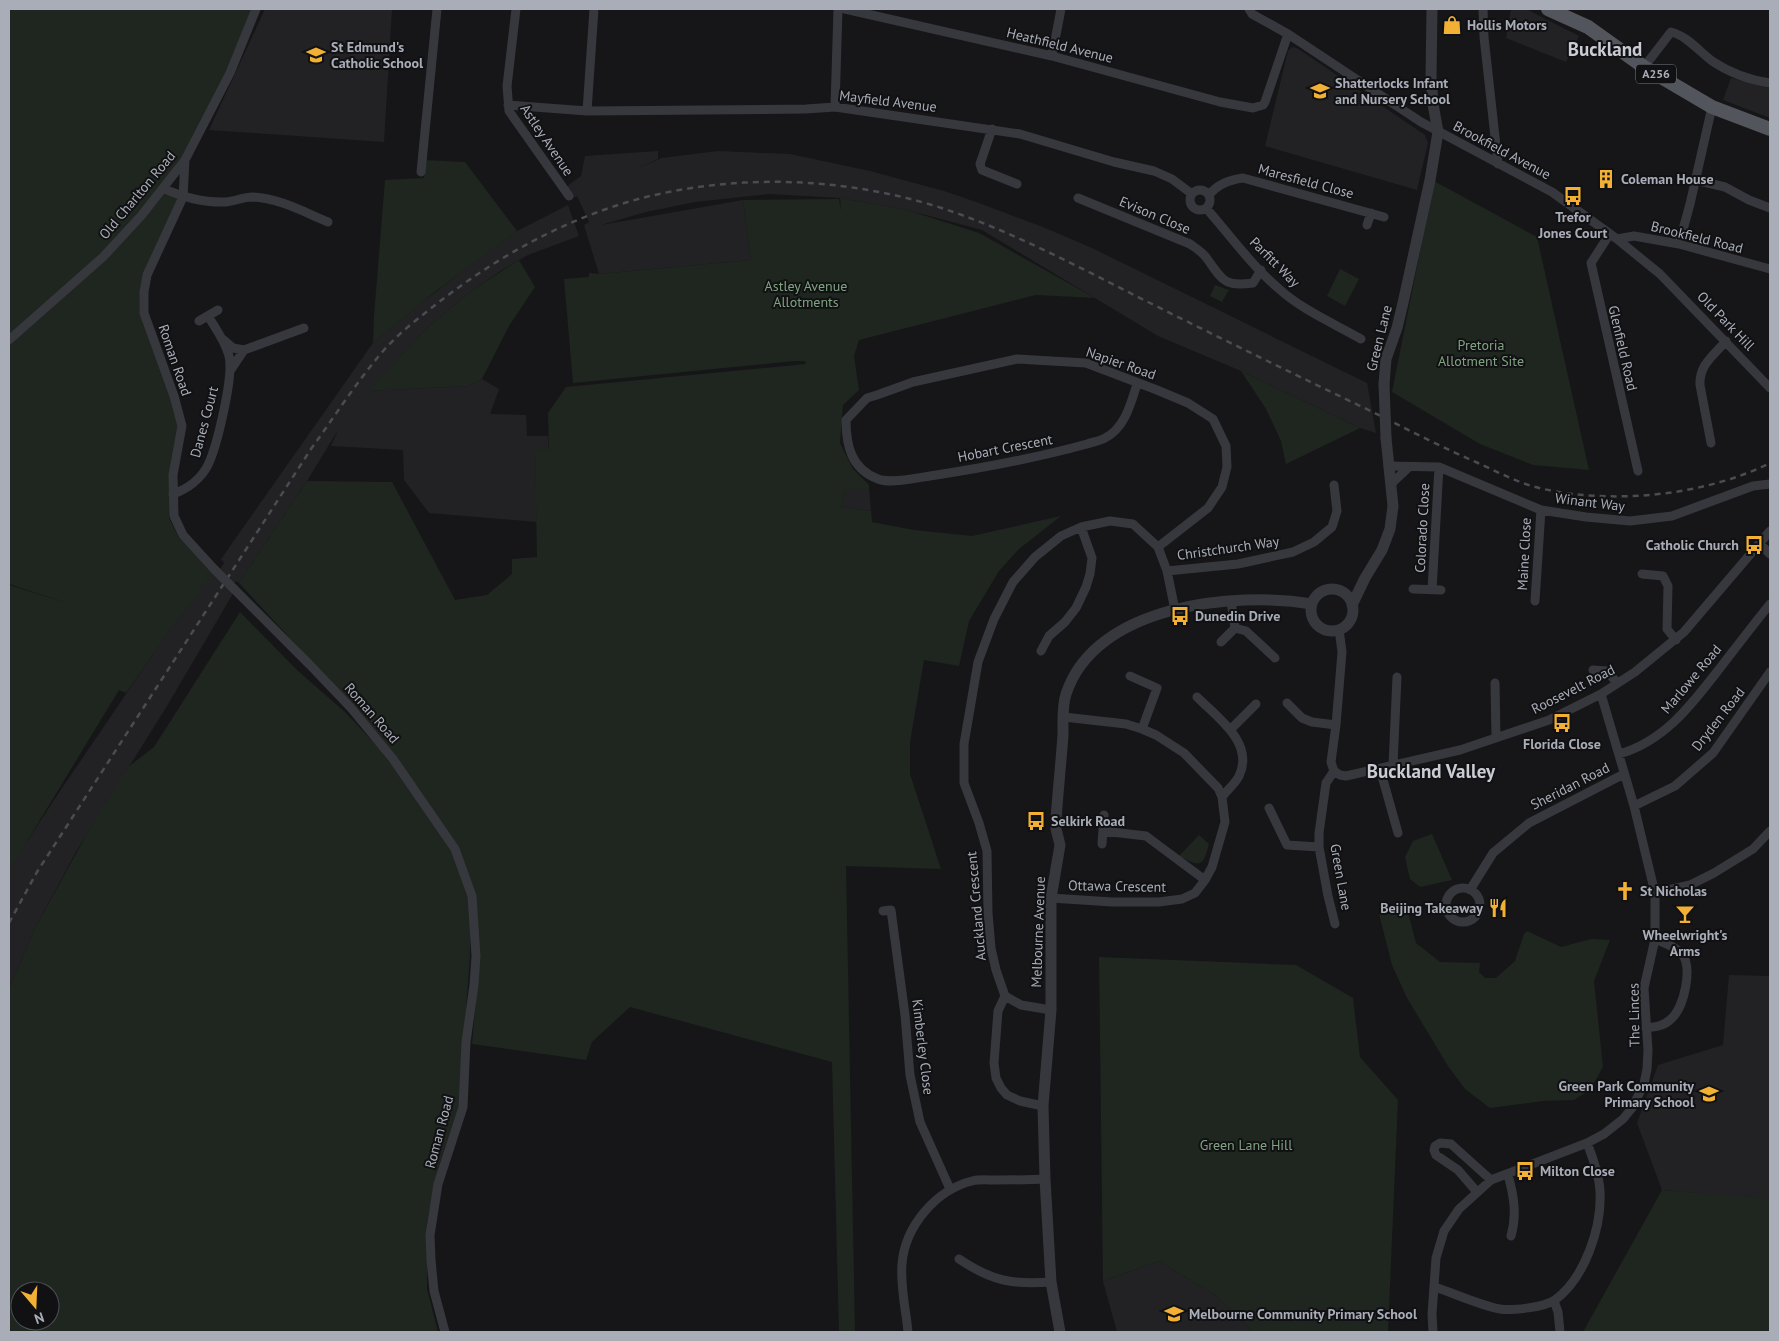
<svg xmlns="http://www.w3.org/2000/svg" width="1779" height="1341" viewBox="0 0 1779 1341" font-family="'PT Sans',sans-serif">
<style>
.built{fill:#222225}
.green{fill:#1e261f;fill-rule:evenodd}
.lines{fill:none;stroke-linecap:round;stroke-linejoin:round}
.minor{stroke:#37383d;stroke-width:9}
.tertiary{stroke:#37383d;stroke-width:11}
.primary{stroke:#53555c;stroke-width:14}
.rail{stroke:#4a4c52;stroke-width:2.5;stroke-dasharray:6 5;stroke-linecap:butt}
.minor-bridge{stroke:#37383d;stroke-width:9}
.tertiary-bridge{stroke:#37383d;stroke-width:11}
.labels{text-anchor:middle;stroke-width:4;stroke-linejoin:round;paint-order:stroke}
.shield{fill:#111113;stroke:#7b7e86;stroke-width:1}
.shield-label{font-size:12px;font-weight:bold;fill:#a8adb8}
.poi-label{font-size:14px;font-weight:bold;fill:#a8adb8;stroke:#111113;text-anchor:start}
.street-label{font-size:14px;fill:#a8adb8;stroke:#111113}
.park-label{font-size:14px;fill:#7fa381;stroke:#111113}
.district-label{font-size:19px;font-weight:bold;fill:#c9ccd4;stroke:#111113}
</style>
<rect width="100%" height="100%" fill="#161618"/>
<!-- built -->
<path class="built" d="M265,9H392L384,142L209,130Z
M1511,9H1526L1579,36L1566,62L1506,38Z
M1292,47L1297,48L1425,135L1428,143L1417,190L1265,146L1288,51Z
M1731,78L1770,88V118L1723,100Z
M658,151V159L634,170L662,158L718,151L790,154L870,171L944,191L979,203L1043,227L1092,248L1367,383L1376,433L1360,428L1241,371L1158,336L982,230L907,210L840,198L769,194L695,202L646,212L601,225L743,200L751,260L599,274L584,225L589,222L577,196L573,198L566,187L581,176L585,156Z
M568,205L579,236L528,255L502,270L474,289L429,326L369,391L468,386L482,379L499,389L490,414L526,415L527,436H548L549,450H535L537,522L429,513L404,480L403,450L331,446L338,430L307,481L239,583L236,581L231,588L234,592L167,706L77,850L35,928L9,989V871L16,858L58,794L160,644L214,569L218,572L224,563L221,559L368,350L373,343L411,311L491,249L517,231Z
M845,489H869L871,511L841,507Z
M1729,975L1770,976V1200L1662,1190L1637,1123L1658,1065L1723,1045Z
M1159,1261L1217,1296L1253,1332H1117L1103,1281Z"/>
<!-- green -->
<path class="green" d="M9,9H256L185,160L163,188L183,197L147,275L144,313L182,426L169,518L179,538L215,570L166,636L126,693L119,690L9,871V585L73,605L9,584Z
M425,160L465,162L517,231L436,291L373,343L374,316L385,180L424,178Z
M1434,181L1537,237L1589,470L1533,465L1480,444L1392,392Z
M840,198L907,210L979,233L1095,298L1036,295L859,340L854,356L859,390L843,405L840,443L853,469L869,485V489H845L841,507L871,511L872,522L914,530L972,536L1061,516L1019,549L999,571L969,621L959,666L924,660L910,742V774L941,869L846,866L855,1332H839L832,1062L630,1007L592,1042L586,1060L472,1044L479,967L475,892L456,846L351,704L239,583L307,481L392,482L455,600L487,595L512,574V559L537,557L535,450H549L548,413L566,387L806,364L805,361H795L573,383L564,279L589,277V273L599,274L751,260L743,200L839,199L841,211Z
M519,260L535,287L509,326L482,379L468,386L368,391L429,326L474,289Z
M1340,269L1359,279L1345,306L1327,296Z
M1215,285L1229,290L1222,302L1210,296Z
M1241,371L1360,428L1286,464L1281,441L1266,409Z
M240,612L298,671L345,712L393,763L455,849L471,905L470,956L459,1105L438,1168L427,1223V1289L438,1332H9V989L35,928L89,830L128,767L154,747ZM20,1291H50V1321H20Z
M1432,834L1452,880L1420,887L1410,879L1405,857L1413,841Z
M1199,835L1209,844C1203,868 1200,867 1179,856Z
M1406,905L1416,943L1440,962L1480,963L1479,972L1485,978H1496L1515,961L1524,934L1527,931L1561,947L1591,939L1610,940L1594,981L1603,1067L1590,1090L1574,1100L1543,1101L1490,1108L1465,1089L1448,1066L1407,998L1392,965L1379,914Z
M1099,957L1296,965L1353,998L1360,1057L1398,1100L1388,1332H1253L1217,1296L1159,1261L1103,1281Z
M1662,1190L1770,1199V1332H1583Z"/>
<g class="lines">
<!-- minor -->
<path class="minor" d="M516,9L507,86L509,111L569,196
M845,9L1052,56L1220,102L1253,108L1263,105L1265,102L1288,34
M1249,9L1252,14L1288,34L1421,122L1552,192L1617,239L1660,274L1770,388
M1483,9L1484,37L1498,164
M1052,56L1061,9
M1644,67L1671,32C1687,36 1699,51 1712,61C1730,73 1749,80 1770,83
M508,105L587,111L806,109L835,107L1020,134L1114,162L1154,171L1172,179L1192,194
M835,107L838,9
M587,111L594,9
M992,129L980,164L982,170L1017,184
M185,160L183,197L147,275L144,292V313L174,396L182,426L173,475L174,516L183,535L215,570
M421,172L437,9
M1695,180L1725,187L1749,200L1770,208
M163,188C181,197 205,203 226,202C235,201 244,197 252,197C279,198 304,212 328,222
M1190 200a10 10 0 1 1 20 0a10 10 0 1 1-20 0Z
M1209,195C1218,184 1229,180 1243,178L1384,217
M1078,198L1190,244C1197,249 1204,253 1208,260C1223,281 1225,287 1253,283L1261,270
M1206,208C1229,234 1251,265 1278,288C1302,310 1333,323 1361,339
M1367,225L1371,213
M1609,235L1591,263L1638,471
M1617,239L1634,236L1679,244L1770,269
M1679,244L1690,204L1712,107
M199,321L218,310
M9,340L103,257L141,216L185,160L230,73L256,9
M224,340L233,348L244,350
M230,371L244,350L304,328
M1137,384C1131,403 1125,428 1105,438C1100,441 1093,442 1087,444C1036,458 983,468 930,476C917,478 890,484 878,479C851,469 846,445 846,420L867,398L877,395L913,382L1017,359L1086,363L1157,390L1188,403L1213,419L1226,446L1227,467L1222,487L1208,508L1158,547
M1711,443L1700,385C1699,365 1713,356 1726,341
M1388,466L1439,467L1541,510L1586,517L1630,521L1672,516L1753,486L1770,484
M1391,484L1409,467
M173,494C187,489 201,479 208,465C217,446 234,376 229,356C225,341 216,329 208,316
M1760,544L1770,554
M1167,571L1238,564L1293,552L1314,542L1332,527L1337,511L1334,485
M1642,574L1663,576L1668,586L1667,629L1676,640
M234,589L309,664L351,708L393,759L455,849L472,896L476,956L474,985L466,1042L463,1107L438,1184L430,1235L431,1260L434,1291L445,1332
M1413,589L1441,590
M1432,590L1439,467
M1231,601L1235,628L1246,631L1275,658
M1535,601L1541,510
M1221,642L1235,628
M1041,651L1049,636L1065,622L1076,608L1086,587L1090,574L1092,558L1081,527
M1593,670L1607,671L1617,683
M1130,676L1157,688L1142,729
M1495,683L1496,738
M1197,697C1217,717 1255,743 1239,776C1236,783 1227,790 1222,797
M1287,703L1302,718L1312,722L1336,725
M1230,730L1256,704
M1619,754C1665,741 1692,704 1720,668C1737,646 1753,625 1770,604
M1393,765L1397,677
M1380,769L1398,833
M1334,771L1340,775L1346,776L1460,750L1549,720L1601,694L1635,672L1684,632L1770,531
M1334,771L1326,783L1319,833V847L1328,896L1335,924
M1334,771L1331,762L1336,725L1342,652L1339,629
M1634,806L1675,786L1713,753L1770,672
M1269,808L1287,845L1319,847
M1103,831L1146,836L1205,880
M1102,844L1104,815
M1446 905a17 17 0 1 1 34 0a17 17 0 1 1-34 0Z
M1470,890L1493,853L1529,823L1624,774
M1655,893L1690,885L1714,873L1753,849L1770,831
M1051,898L1112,902H1159L1182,899L1195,893L1205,880L1212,867L1225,822L1222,797L1218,788L1184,753L1156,735L1142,729L1126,724L1064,717
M883,911L891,910L905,1015L910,1075L920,1122L950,1189
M1005,996L998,1011L994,1063L996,1078L1001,1088L1007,1095L1020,1101L1043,1106
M1051,1010L1021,1005L1005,996L996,970L991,948L988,913L987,851L979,823L964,783V744L978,662L994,619L1013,582L1035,557L1061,536L1081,527L1110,521L1133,524L1158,547L1167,571L1175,610
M1646,1028C1655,1027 1664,1026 1671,1019C1684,1008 1693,968 1682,954C1675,946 1664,943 1655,939
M1508,1175C1514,1196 1517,1215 1511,1236
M1477,1192L1458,1170L1436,1155L1434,1150L1435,1146L1440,1143L1451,1144L1491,1180
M959,1259C992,1281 1012,1285 1051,1282
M1435,1287C1453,1293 1482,1306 1500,1309C1512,1311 1545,1307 1555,1300C1585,1278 1602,1227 1600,1191C1599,1174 1593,1158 1587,1143
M1554,1301L1558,1312L1560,1332
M908,1332C906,1310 900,1286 902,1264C905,1226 936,1190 972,1181C979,1179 988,1180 995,1180C1011,1180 1028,1180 1045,1179
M1433,1332L1432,1314L1436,1258L1444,1231L1459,1209L1491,1180L1587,1143L1604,1134L1623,1119L1632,1108L1644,1084L1647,1069L1648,1050L1644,988L1655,939V893L1634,806L1601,694"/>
<!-- tertiary -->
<path class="tertiary" d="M1384,384L1386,359L1397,328L1403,303L1430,180L1438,132L1433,104L1431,76L1432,9
M1311 610a21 21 0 1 1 42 0a21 21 0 1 1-42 0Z
M1352,605L1365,578L1382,550L1390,529L1393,506L1386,438
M1060,1332L1051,1282L1045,1179L1043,1106L1051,1010V898L1060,845L1056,829V819C1058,791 1061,763 1063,735C1063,722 1062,706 1066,694C1095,605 1234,591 1312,604"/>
<!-- primary -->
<path class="primary" d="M1548,9L1588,27L1644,67L1712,107L1770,129"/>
<!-- rail -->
<path class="rail" d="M9,923L37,872L311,449C335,416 357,381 384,350C400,332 420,317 439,302C500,255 567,218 642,198C737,174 838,177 932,205C1007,228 1078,267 1148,302C1226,341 1304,379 1383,417C1414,433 1446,449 1478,463C1498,472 1518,483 1539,488C1611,505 1704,496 1770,463"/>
<!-- minor-bridge -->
<path class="minor-bridge" d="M215,570L234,589"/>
<!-- tertiary-bridge -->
<path class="tertiary-bridge" d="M1384,384L1386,438"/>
</g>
<!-- icons -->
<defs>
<g id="shop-bare" transform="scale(1.5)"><path d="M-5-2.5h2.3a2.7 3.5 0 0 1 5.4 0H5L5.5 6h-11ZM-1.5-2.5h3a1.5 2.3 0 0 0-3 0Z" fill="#f2b134" stroke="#111113" stroke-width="2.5" paint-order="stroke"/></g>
<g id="school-bare" transform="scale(1.5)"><path d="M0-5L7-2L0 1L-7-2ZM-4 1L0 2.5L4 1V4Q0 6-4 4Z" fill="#f2b134" stroke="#111113" stroke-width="2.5" paint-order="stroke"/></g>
<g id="building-bare" transform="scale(1.5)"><path d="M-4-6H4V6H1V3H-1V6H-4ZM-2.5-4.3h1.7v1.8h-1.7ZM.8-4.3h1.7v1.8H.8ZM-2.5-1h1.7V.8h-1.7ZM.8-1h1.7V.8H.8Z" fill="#f2b134" stroke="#111113" stroke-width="2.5" paint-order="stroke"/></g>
<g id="bus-bare" transform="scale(1.5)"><path d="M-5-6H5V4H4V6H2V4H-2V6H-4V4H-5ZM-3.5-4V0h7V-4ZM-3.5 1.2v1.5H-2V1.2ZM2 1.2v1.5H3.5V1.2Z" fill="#f2b134" stroke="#111113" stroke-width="2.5" paint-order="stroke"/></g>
<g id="church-bare" transform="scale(1.5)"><path d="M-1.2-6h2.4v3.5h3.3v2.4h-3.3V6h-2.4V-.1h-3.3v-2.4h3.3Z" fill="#f2b134" stroke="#111113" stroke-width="2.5" paint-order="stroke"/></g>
<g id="restaurant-bare" transform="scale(1.5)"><path d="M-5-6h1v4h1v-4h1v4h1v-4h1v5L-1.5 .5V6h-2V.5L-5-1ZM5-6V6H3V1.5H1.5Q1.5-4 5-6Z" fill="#f2b134" stroke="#111113" stroke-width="2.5" paint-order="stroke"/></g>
<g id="bar-bare" transform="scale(1.5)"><path d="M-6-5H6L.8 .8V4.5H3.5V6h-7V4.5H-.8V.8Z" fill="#f2b134" stroke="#111113" stroke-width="2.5" paint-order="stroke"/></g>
</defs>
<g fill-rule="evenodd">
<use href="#shop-bare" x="1452" y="25"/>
<use href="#school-bare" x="316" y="55"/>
<use href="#school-bare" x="1320" y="91"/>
<use href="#building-bare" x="1606" y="179"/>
<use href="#bus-bare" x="1573" y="196"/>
<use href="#bus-bare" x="1754" y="545"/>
<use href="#bus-bare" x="1180" y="616"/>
<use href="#bus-bare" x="1562" y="723"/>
<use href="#bus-bare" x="1036" y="821"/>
<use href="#church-bare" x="1625" y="891"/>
<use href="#restaurant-bare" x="1498" y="908"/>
<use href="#bar-bare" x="1685" y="914"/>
<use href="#school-bare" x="1709" y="1094"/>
<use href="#bus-bare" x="1525" y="1171"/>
<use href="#school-bare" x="1174" y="1314"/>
</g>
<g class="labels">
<!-- shield labels -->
<rect class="shield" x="1636" y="64.5" width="40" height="19" rx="4"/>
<g class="shield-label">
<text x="1656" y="78">A256</text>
</g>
<!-- poi labels -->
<g class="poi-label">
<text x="1467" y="30">Hollis Motors</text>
<text x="331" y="52">St Edmund's<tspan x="331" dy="16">Catholic School</tspan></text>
<text x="1335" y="88">Shatterlocks Infant<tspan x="1335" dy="16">and Nursery School</tspan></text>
<text x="1621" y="184">Coleman House</text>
<text x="1573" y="222" text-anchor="middle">Trefor<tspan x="1573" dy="16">Jones Court</tspan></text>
<text x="1739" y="550" text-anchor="end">Catholic Church</text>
<text x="1195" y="621">Dunedin Drive</text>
<text x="1562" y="749" text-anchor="middle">Florida Close</text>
<text x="1051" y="826">Selkirk Road</text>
<text x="1640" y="896">St Nicholas</text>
<text x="1483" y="913" text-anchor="end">Beijing Takeaway</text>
<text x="1685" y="940" text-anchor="middle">Wheelwright's<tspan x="1685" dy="16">Arms</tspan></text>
<text x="1694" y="1091" text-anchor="end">Green Park Community<tspan x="1694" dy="16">Primary School</tspan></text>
<text x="1540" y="1176">Milton Close</text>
<text x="1189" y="1319">Melbourne Community Primary School</text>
</g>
<!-- street labels -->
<g class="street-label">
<text transform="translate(1060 45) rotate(14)" y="5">Heathfield Avenue</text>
<text transform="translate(888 101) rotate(7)" y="5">Mayfield Avenue</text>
<text transform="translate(547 140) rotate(56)" y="5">Astley Avenue</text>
<text transform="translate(1502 150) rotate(28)" y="5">Brookfield Avenue</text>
<text transform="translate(1306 181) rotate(15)" y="5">Maresfield Close</text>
<text transform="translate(137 195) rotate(-50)" y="5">Old Charlton Road</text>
<text transform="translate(1155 215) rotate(23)" y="5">Evison Close</text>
<text transform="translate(1697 237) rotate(14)" y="5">Brookfield Road</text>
<text transform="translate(1275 262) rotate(45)" y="5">Parfitt Way</text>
<text transform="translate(1726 321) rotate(46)" y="5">Old Park Hill</text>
<text transform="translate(1379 338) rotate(-76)" y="5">Green Lane</text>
<text transform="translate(1623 348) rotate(77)" y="5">Glenfield Road</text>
<text transform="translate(175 360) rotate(71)" y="5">Roman Road</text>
<text transform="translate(1121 363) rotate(19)" y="5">Napier Road</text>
<text transform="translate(204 422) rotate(-75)" y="5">Danes Court</text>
<text transform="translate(1005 448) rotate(-11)" y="5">Hobart Crescent</text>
<text transform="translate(1590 502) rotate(7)" y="5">Winant Way</text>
<text transform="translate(1422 528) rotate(-87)" y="5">Colorado Close</text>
<text transform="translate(1228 548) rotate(-8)" y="5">Christchurch Way</text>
<text transform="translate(1524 554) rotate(-87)" y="5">Maine Close</text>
<text transform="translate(1691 679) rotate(-50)" y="5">Marlowe Road</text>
<text transform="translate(1573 689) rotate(-27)" y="5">Roosevelt Road</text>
<text transform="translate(372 713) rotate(49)" y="5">Roman Road</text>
<text transform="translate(1718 719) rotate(-52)" y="5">Dryden Road</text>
<text transform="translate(1570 786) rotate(-27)" y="5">Sheridan Road</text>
<text transform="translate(1341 877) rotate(80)" y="5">Green Lane</text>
<text transform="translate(1117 886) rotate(1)" y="5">Ottawa Crescent</text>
<text transform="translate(976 906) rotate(-95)" y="5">Auckland Crescent</text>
<text transform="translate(1038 932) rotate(-88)" y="5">Melbourne Avenue</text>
<text transform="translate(1634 1015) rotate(-91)" y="5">The Linces</text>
<text transform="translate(923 1047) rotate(83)" y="5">Kimberley Close</text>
<text transform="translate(439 1132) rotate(-75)" y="5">Roman Road</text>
</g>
<!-- park labels -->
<g class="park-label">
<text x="806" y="291">Astley Avenue<tspan x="806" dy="16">Allotments</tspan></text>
<text x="1481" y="350">Pretoria<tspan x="1481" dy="16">Allotment Site</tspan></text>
<text x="1246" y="1150">Green Lane Hill</text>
</g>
<!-- district labels -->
<g class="district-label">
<text x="1605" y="56">Buckland</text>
<text x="1431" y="778">Buckland Valley</text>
</g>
</g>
<!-- border -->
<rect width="1779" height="1341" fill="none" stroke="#a8adb8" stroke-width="20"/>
<!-- north arrow -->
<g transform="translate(35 1306) rotate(161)"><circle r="24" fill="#111113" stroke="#4d4f55"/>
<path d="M0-4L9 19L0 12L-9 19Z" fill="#f2b134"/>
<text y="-8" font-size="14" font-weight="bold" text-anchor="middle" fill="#a8adb8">N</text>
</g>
</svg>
